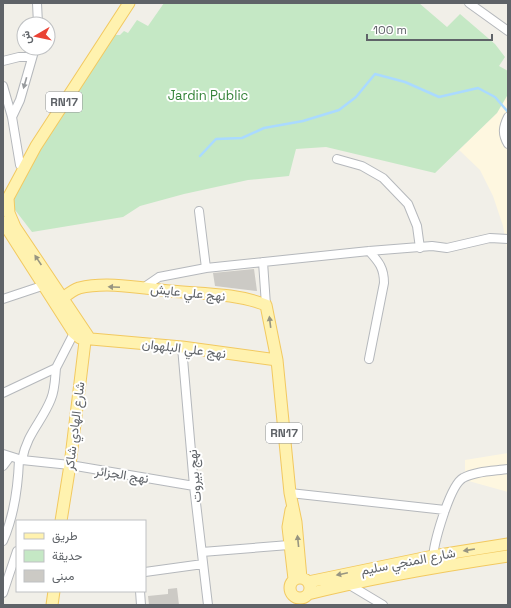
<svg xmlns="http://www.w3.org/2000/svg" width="511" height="608" viewBox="0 0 511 608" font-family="'Space Grotesk',Vazirmatn,sans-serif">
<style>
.commercial{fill:#fef7e0}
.green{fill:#c5e8c5}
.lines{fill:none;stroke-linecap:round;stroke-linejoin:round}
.stream{stroke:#aadaff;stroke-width:2.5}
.building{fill:#cccac5}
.minor-casing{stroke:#b5b8bc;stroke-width:10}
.major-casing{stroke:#f2c960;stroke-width:13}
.minor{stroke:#fff;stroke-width:8}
.major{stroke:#fff2af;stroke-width:11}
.oneway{fill:#979a9d}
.oneway2{fill:#979581}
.labels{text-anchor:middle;stroke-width:4;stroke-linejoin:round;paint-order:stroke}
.shield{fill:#fff;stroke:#8f9295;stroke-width:1}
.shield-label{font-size:12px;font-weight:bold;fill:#5f6368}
.park-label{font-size:13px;fill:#348238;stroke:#fff}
.street-label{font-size:13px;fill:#5f6368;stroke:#fff}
</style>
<rect width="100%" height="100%" fill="#f1efe8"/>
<!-- commercial -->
<path class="commercial" d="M508,90V249H507L503,226L493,196L480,170L459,150L497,113Z
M508,453V492L465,480V460Z"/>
<!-- green -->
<path class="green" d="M164,3H419L447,27L460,14L495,44L505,57L499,66L508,71L507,96L497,113L435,173L326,147L296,149L289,176L248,180L184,194L140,206L123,217L32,232L12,206L16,189L111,35H120L124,31L128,33L137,20L148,26Z"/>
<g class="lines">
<!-- stream -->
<path class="stream" d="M200,156L216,139L242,138L264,128L303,121L339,110L356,97L375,74L405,82L439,97L478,88L495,97L508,112"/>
</g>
<!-- building -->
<path class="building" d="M254,269L257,291L215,286L213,273Z
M177,588L179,605H149L148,596L168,594V589Z"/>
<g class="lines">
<!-- minor casing -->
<g class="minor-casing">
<path id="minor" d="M37,3L38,24
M469,3L508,31
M3,61L19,57H32
M3,86L12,117L20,165L24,168
M12,117L20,100L35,48
M508,117C503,127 502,134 508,144
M337,159L362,166L383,178L408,204L417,226L420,248
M199,211L206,268
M263,262L266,305
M143,288L159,277L206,268L369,251L432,246L447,248L490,238L508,239
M3,299L45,285
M182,347L194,486L208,605
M369,359L384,283C384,268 379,262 369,251
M3,393L56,368L74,333
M3,454L22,460L70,465L194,486
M22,460C27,433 42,422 51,399C55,390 55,378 56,368
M3,466L9,458
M290,493L445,510
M3,541C14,516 18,487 19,460
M202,552L289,545
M433,560C433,544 450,485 463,478C475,471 494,471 508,469
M145,572L203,564
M348,584L383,605
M140,591L141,605
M3,593L17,551"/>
</g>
<!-- major casing -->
<g class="major-casing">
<path id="major" d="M3,222L74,333L80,338L182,347L277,360
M56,303C64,298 70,291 79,288C107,281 141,288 170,291C202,294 236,293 266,305L277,360L290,493L296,522L301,578
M90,339L15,227L9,213L8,198L36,146L129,3
M291,510L288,527L294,579
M61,521L70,465L86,333
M290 588a10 10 0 1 1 20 0a10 10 0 1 1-20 0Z
M308,582L433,556L508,544
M308,594C374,577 441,566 508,556
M52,605L54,591"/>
</g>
<!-- minor -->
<use href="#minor" class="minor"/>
<!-- major -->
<use href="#major" class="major"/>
</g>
<!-- one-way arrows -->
<defs><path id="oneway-solid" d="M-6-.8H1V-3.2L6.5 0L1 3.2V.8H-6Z"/></defs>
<use class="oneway" href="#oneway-solid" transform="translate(25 83) rotate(106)"/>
<g class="oneway2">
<use href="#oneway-solid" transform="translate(38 260) rotate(-124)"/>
<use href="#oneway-solid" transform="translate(114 287) rotate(-178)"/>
<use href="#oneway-solid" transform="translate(270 322) rotate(-97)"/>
<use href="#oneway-solid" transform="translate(298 541) rotate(-96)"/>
<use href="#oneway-solid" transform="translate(469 550) rotate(171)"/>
<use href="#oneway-solid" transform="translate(342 574) rotate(168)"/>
</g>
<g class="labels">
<!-- shield labels -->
<g class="shield">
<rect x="46" y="92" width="36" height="20" rx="3"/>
<rect x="266" y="423" width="36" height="20" rx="3"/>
</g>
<g class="shield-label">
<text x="64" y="106">RN17</text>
<text x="284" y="437">RN17</text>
</g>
<!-- park labels -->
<g class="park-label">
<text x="208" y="100">Jardin Public</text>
</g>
<!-- street labels -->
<g class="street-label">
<text transform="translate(188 292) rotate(6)" y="5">نهج علي عايش</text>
<text transform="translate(184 348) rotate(7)" y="5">نهج علي البلهوان</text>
<text transform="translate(74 426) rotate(-83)" y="5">شارع الهادي شاكر</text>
<text transform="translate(122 474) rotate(9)" y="5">نهج الجزائر</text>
<text transform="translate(194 476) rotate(-95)" y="5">نهج بيروت</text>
<text transform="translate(408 561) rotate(-11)" y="5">شارع المنجي سليم</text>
</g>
</g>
<!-- border -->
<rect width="511" height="608" fill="none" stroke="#5f6368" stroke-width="8"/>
<!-- legend -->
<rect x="16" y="520" width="130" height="72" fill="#ffffff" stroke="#bfc1c3"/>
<rect x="24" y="533" width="20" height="6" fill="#fff2af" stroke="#bfc1c3"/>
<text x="52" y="540" font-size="12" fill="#5f6368">طريق</text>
<rect x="24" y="550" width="20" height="12" fill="#c5e8c5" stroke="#bfc1c3"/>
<text x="52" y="560" font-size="12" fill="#5f6368">حديقة</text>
<rect x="24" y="570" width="20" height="12" fill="#cccac5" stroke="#bfc1c3"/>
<text x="52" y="580" font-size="12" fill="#5f6368">مبنى</text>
<!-- north arrow -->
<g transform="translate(36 36) rotate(261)"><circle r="19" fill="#ffffff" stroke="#bfc1c3"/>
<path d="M0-3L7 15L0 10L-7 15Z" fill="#ea4335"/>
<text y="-6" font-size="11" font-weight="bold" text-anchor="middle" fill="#5f6368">ش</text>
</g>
<!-- scale -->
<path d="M367 34v6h125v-6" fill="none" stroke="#5f6368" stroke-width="2"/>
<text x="373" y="34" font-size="12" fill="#5f6368" stroke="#ffffff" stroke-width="3" paint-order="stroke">100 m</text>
</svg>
